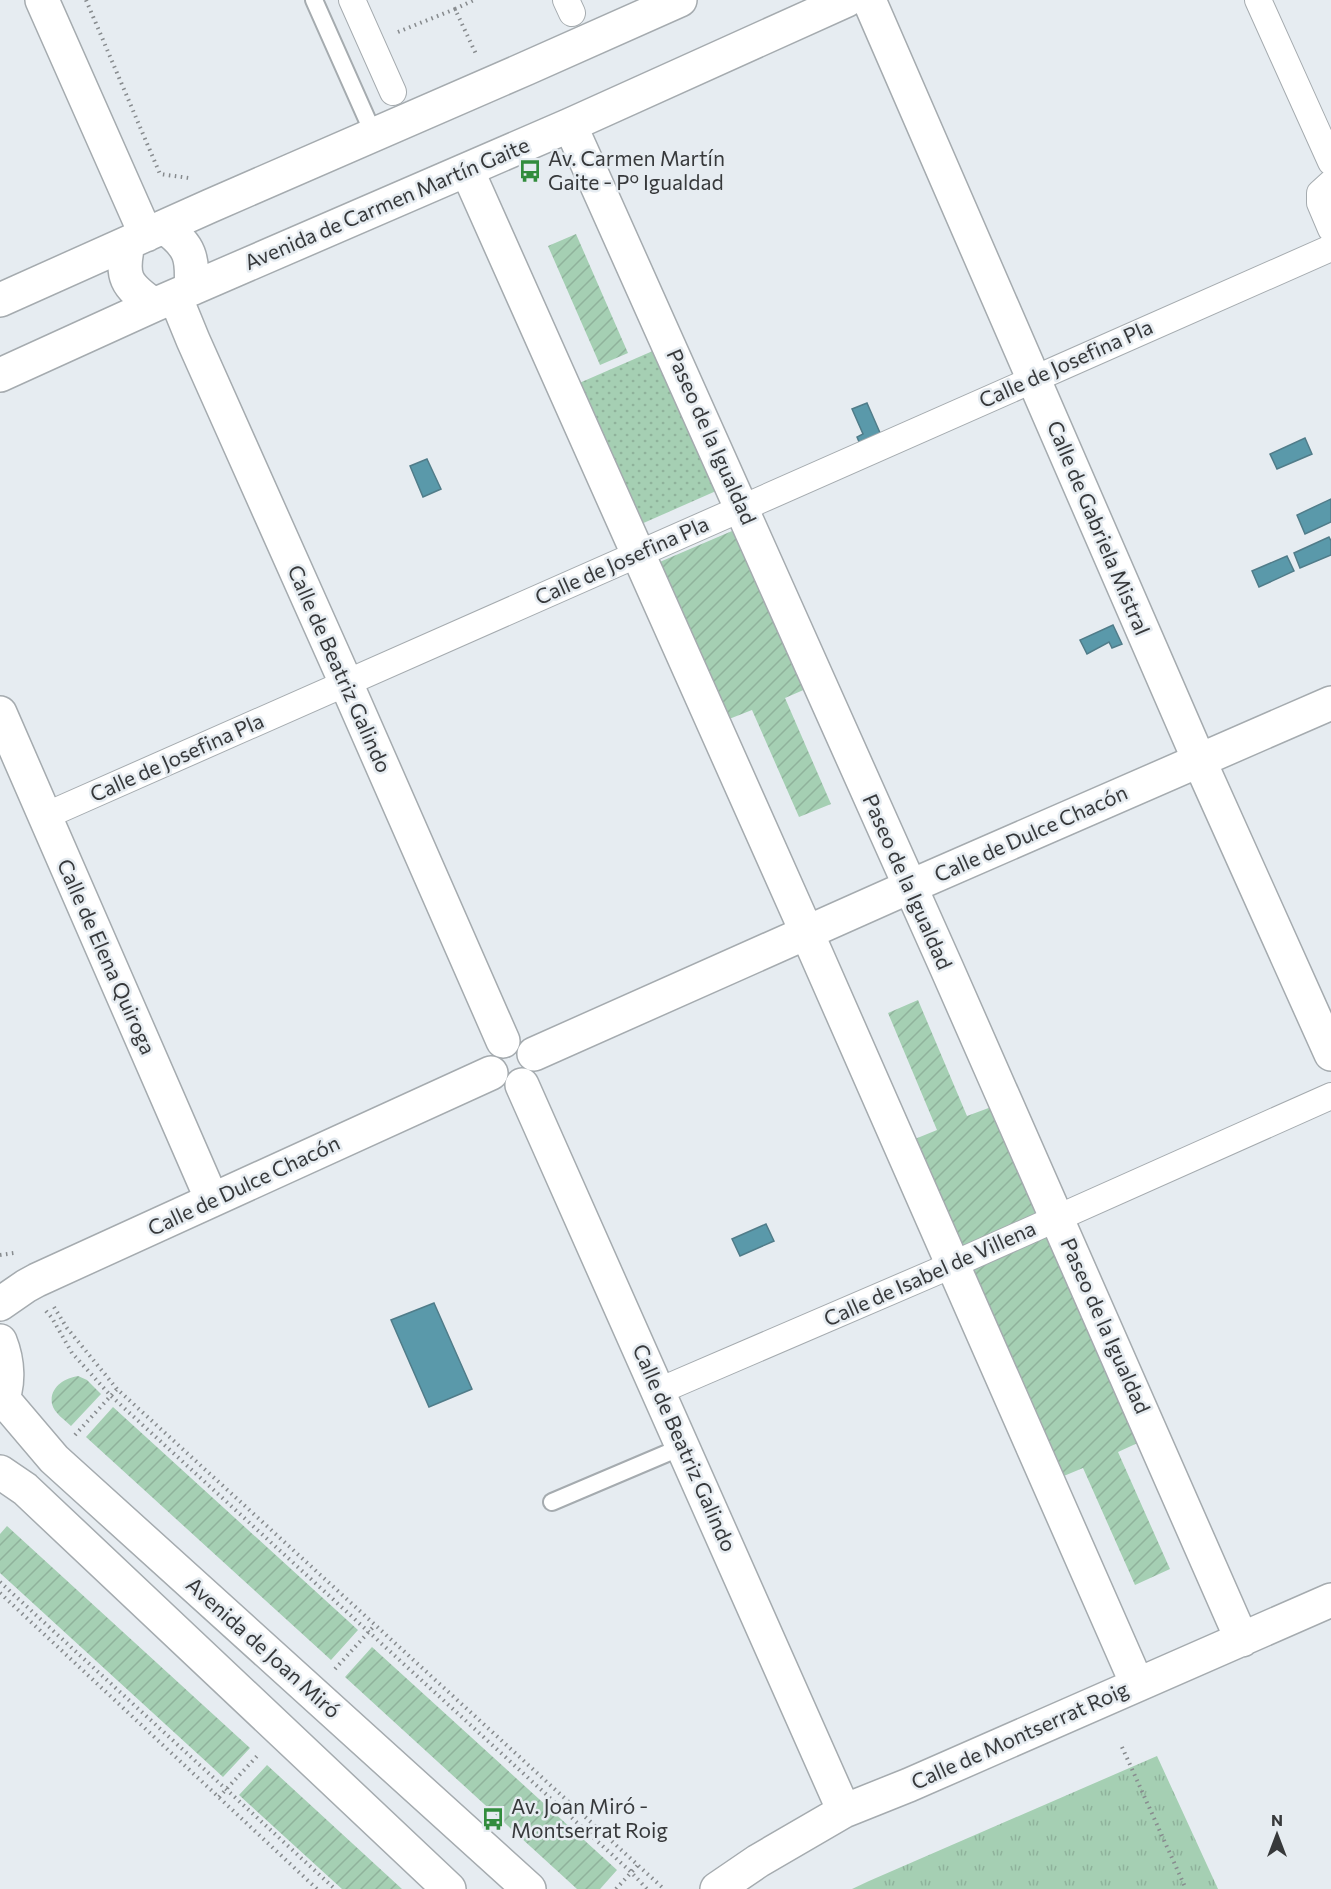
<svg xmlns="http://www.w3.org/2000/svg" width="1331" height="1889" viewBox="0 0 1331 1889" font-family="Commissioner,sans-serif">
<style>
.grass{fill:url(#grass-tufts)}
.park{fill:url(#park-dots)}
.garden{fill:url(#garden-furrows)}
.water{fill:#5a99aa;stroke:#507c89;stroke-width:1.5}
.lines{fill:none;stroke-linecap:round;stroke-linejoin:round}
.service-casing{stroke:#a5abaf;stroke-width:20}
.pedestrian-casing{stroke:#a5abaf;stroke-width:28}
.minor-casing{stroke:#a5abaf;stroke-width:36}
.tertiary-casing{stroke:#a5abaf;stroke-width:36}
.path{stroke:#878b8e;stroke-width:4;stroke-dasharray:1.5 4.5;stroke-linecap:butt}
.service{stroke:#fff;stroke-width:16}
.pedestrian{stroke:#fff;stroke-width:26}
.minor{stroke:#fff;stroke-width:33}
.tertiary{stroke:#fff;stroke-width:33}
.labels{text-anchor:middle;stroke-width:5;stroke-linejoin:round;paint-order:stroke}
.poi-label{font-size:21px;fill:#37393b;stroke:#e6ecf1;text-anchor:start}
.street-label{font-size:21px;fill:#37393b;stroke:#e6ecf1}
</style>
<defs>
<pattern id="grass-tufts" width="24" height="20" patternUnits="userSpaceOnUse" patternTransform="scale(1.5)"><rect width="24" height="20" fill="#a5cfb3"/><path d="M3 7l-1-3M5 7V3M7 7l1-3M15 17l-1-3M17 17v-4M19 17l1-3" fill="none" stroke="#8fb29b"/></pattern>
<pattern id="park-dots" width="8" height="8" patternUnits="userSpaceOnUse" patternTransform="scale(1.5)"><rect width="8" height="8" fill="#a5cfb3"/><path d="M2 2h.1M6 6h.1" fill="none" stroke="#8fb29b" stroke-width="1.8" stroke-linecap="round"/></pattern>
<pattern id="garden-furrows" width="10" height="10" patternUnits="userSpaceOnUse" patternTransform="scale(1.5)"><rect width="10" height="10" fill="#a5cfb3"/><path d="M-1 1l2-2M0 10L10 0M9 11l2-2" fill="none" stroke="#8fb29b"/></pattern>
</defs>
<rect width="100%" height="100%" fill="#e6ecf1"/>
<!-- grass -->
<path class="grass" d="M1157,1756L1218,1889H852L869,1881Z"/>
<!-- park -->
<path class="park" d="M655,350L716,491L639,525L577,384Z"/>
<!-- garden -->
<path class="garden" d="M576,234L628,353L600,365L548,246Z
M739,528L808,688L785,698L831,804L799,817L752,710L724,721L655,564Z
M918,1000L967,1116L994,1106L1040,1215L956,1250L910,1141L937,1130L888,1013Z
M1050,1235L1142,1441L1118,1452L1170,1569L1135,1585L1083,1468L1059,1478L967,1271Z
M78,1376L87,1380L101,1394L71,1426C65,1420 54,1413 52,1404C49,1387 65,1378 78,1376Z
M113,1407L358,1630L331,1660L86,1437Z
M7,1526L250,1748L223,1777L0,1573V1534Z
M372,1647L617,1870L600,1889H577L345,1677Z
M267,1765L402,1889H342L239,1795Z"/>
<!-- water -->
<path class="water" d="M867,403L881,435L860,444L857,437L863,434L852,409Z
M1305,438L1312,454L1277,469L1270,454Z
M427,459L441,489L423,497L410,466Z
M1331,499V522L1305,534L1297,515Z
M1329,537L1331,541V555L1300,568L1294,553Z
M1287,556L1294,571L1259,587L1252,571Z
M1113,625L1122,644L1112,648L1109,642L1087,654L1080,640Z
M766,1224L774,1241L740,1256L732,1239Z
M434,1303L472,1389L429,1407L391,1320Z"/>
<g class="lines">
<!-- service casing -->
<g class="service-casing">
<path id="service" d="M314,0L374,135
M552,1502L684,1446"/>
</g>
<!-- pedestrian casing -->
<g class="pedestrian-casing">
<path id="pedestrian" d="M352,0L393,92
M566,0L572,13
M1258,0L1331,162
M1331,183L1320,193V203L1331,229
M45,816L1331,248
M659,1391L952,1265L1331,1096"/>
</g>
<!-- minor casing -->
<g class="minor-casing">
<path id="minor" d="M42,0L146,235
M869,0L1199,760L1331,1054
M570,125C797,628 1021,1134 1242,1640
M467,170L807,933L1137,1684
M164,227C191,246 193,258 191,289
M128,244C121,277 125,285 154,305
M175,296L193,340L346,683L503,1041
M0,300L210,206L527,68L680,0
M0,375L154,305L570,125L847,0
M0,713L212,1200
M534,1054L909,887L1331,703
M522,1085L844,1811
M0,1304L26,1286L37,1280L491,1073
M717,1889L758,1861L844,1811L909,1785L1331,1600"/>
</g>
<!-- tertiary casing -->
<g class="tertiary-casing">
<path id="tertiary" d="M0,1341C8,1361 10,1385 0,1405
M3,1399L54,1459L529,1889
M0,1472L25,1489L449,1889"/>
</g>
<!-- path -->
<path class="path" d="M86,0L160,174L189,178
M455,9L474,0
M398,32L455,9L476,54
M0,1255L14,1253
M54,1307L67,1328L117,1389L664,1889
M46,1311L52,1318L72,1353L111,1396L631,1872L647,1889
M75,1435L117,1389
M0,1582L335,1889
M0,1593L317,1889
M335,1669L375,1625
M1122,1747L1186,1889
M219,1797L259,1754
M616,1889L638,1865"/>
<!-- service -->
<use href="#service" class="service"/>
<!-- pedestrian -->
<use href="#pedestrian" class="pedestrian"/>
<!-- minor -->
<use href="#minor" class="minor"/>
<!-- tertiary -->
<use href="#tertiary" class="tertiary"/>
</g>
<!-- icons -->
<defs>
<g id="bus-bare" transform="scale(1.8)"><path d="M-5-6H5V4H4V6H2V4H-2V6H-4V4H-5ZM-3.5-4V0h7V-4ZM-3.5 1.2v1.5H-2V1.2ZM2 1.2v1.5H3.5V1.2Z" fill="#328c3d" stroke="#e6ecf1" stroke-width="2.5" paint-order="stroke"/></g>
</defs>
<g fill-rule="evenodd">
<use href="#bus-bare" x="530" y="171"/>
<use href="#bus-bare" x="493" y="1819"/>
</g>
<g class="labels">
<!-- poi labels -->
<g class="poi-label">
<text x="548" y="166">Av. Carmen Martín<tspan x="548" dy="24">Gaite - Pº Igualdad</tspan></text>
<text x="511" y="1814">Av. Joan Miró -<tspan x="511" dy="24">Montserrat Roig</tspan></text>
</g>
<!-- street labels -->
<g class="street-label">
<text transform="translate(387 204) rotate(-23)" y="7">Avenida de Carmen Martín Gaite</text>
<text transform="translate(1066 364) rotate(-24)" y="7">Calle de Josefina Pla</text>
<text transform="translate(711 437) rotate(66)" y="7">Paseo de la Igualdad</text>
<text transform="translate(1098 528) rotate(67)" y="7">Calle de Gabriela Mistral</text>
<text transform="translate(622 561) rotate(-24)" y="7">Calle de Josefina Pla</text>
<text transform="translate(339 669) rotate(66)" y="7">Calle de Beatriz Galindo</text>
<text transform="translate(177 758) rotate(-24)" y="7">Calle de Josefina Pla</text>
<text transform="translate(1031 834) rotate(-24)" y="7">Calle de Dulce Chacón</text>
<text transform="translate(907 882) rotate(66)" y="7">Paseo de la Igualdad</text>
<text transform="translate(106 957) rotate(66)" y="7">Calle de Elena Quiroga</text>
<text transform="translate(244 1186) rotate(-25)" y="7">Calle de Dulce Chacón</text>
<text transform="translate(930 1274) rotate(-24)" y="7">Calle de Isabel de Villena</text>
<text transform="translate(1105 1326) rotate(66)" y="7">Paseo de la Igualdad</text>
<text transform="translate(684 1448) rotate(66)" y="7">Calle de Beatriz Galindo</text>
<text transform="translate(263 1648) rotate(42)" y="7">Avenida de Joan Miró</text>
<text transform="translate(1020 1736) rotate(-24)" y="7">Calle de Montserrat Roig</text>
</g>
</g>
<!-- north arrow -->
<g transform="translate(1277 1835)" stroke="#e6ecf1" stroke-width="4.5" paint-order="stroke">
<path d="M0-4.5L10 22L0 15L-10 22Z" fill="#37393b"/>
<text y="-9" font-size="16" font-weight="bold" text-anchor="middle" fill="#37393b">N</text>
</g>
</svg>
